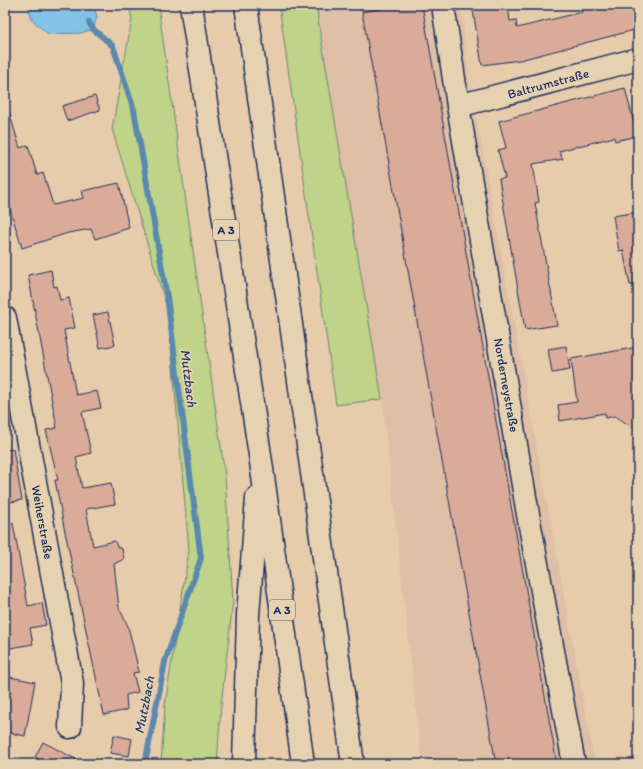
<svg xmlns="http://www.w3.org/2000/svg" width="643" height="769" viewBox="0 0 643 769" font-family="Itim,sans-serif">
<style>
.built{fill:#dfbfa5}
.green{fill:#bfd489;stroke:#6d8274}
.water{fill:#84c3e5;stroke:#5a88af}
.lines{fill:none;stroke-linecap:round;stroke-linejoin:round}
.stream{stroke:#5a88af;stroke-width:6}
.building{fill:#daab99;stroke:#1b2f5e}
.minor-casing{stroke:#1b2f5e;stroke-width:25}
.motorway-casing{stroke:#1b2f5e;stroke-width:25}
.minor{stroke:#e6d2b0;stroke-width:22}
.motorway{stroke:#e6d2b0;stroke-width:22}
.labels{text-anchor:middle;stroke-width:3.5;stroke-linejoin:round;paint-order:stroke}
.shield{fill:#e6d2b0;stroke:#586077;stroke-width:1}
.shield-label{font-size:12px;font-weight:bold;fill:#1b2f5e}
.street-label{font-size:13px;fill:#1b2f5e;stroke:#e6d2b0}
.water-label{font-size:14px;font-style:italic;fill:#263e6c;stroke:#e6d2b0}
</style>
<rect width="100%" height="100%" fill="#e7ccac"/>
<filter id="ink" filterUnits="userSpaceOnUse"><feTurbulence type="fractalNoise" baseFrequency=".025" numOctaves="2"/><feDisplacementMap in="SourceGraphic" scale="8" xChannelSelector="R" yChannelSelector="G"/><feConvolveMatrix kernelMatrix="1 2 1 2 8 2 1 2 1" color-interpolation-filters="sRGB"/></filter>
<g filter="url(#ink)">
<!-- built -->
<path class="built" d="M317,5H461L469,77L595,764H422L382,399L318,20Z"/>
<!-- green -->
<path class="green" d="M129,5H158L225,475L233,601L221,705L217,764H161L165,705L189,550L168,311L112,129L132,19Z
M279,5H317L318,20L382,399L336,405Z"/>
<!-- water -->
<path class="water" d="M28,5H94L97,17L93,29L81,33L48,34L32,20Z"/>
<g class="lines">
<!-- stream -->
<path class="stream" d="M89,22L93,29L113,46L134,110L167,297L201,558L165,662L145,764"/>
</g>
<!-- building -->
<path class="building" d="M402,5H422L557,764H496L362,12Z
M472,5H508L510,21L516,20L517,28L582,12L580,5H638V29L520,60L482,65Z
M625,88L637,136L615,141L614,137L559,151L563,159L533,164L539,202L535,203L557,325L525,330L499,179L505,178L498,150L506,148L499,121Z
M95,96L100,110L67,121L62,106Z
M5,112H9L20,148L28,145L37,175L43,173L53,205L84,198L82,191L119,183L129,228L95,239L91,229L68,233L22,248L5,193Z
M638,212V285H630L623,250L619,251L613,216Z
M51,270L54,287L57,286L60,300L69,298L75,328L64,330L76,395L97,391L101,408L82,412L91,453L76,457L82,488L111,483L115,504L86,509L93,546L115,541L117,547L122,549L124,559L114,564L119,608L128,626L139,672L133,673L138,692L126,695L127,710L104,715L64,527L55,480H58L46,430L57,428L28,275Z
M108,312L115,345L100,348L93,315Z
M566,346L570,370L552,373L548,349Z
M638,347V431L615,416L606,418L605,413L560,421L558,405L577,402L571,359Z
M13,449L22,500L5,503V450Z
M5,523H13L28,606L42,603L46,625L30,628L33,644L5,649Z
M5,676L35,682L25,736L5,732Z
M114,735L132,739L129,756L110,753Z
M43,742L85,764H48L35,757Z"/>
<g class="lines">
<!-- minor casing -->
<g class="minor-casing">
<path id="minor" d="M443,5L458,106L530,526L574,764
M458,106L638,59
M5,318L72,683L70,727"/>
</g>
<!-- motorway casing -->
<g class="motorway-casing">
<path id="motorway" d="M191,5L260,455L303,764
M246,5L353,764
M244,764L248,615L257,498"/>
</g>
<!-- minor -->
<use href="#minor" class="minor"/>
<!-- motorway -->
<use href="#motorway" class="motorway"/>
</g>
</g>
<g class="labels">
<!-- shield labels -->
<g class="shield">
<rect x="213" y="220" width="26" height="20" rx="3"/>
<rect x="269" y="600" width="26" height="20" rx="3"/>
</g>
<g class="shield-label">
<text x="226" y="234">A 3</text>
<text x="282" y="614">A 3</text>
</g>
<!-- street labels -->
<g class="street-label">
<text transform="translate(548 83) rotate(-15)" y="5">Baltrumstraße</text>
<text transform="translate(507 385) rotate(80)" y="5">Norderneystraße</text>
<text transform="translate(43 522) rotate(80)" y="5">Weiherstraße</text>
</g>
<!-- water labels -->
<g class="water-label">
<text transform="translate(189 378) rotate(83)" y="5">Mutzbach</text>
<text transform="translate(144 705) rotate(-79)" y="5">Mutzbach</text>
</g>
</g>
<!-- margin -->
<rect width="643" height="769" fill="none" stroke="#e6d2b0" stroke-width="20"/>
<rect x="10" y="10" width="623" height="749" fill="none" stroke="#1b2f5e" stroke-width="1.5" filter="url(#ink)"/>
</svg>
